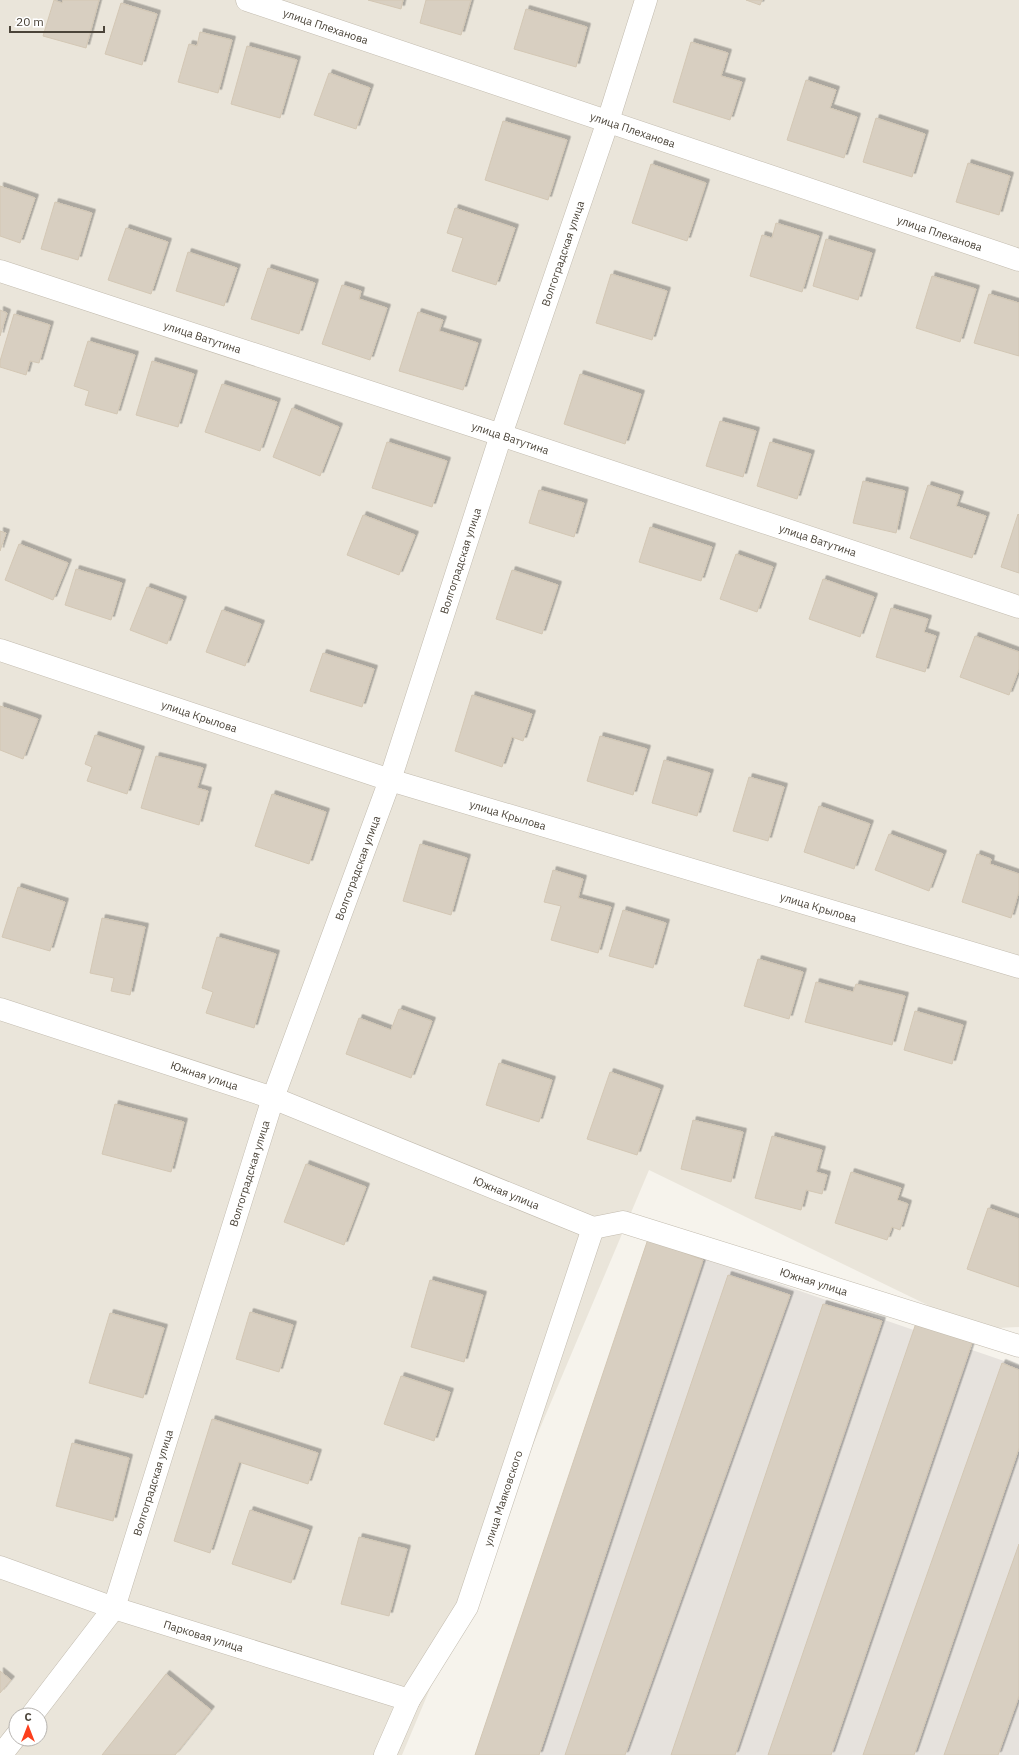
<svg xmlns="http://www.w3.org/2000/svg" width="1019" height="1755" viewBox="0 0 1019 1755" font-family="'IBM Plex Sans',sans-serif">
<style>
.residential{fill:#eae5da;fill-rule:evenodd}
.industrial{fill:#e6e2dd}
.building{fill:#d8cfc1;stroke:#d3c7b4;filter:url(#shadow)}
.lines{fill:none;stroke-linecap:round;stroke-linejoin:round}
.street-casing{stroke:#c2bbae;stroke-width:23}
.street{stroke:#fff;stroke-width:22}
.labels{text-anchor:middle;stroke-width:3;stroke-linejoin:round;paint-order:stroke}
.street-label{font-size:11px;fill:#4b4439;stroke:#fff}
</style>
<defs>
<filter id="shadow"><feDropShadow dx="3.5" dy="-3.5" stdDeviation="0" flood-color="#0004"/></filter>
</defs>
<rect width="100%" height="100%" fill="#f6f3ec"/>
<!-- residential -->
<path class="residential" d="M0,0H1019V1327L977,1329L649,1170L402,1755H0ZM16,1715H40V1739H16Z"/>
<!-- industrial -->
<path class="industrial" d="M648,1239L1019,1366V1755H475Z"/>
<!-- building -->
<path class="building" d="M54,0L62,3L63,0H99L86,48L43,36Z
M368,0H403L401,9Z
M426,0H471L461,35L420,23Z
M746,0H762L760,5Z
M121,3L157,14L142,65L105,54Z
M526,9L587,27L576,67L514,49Z
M200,32L232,40L218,93L178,82L189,44L197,46Z
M691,42L728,53L721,76L742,82L730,120L673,102Z
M247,46L297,60L280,118L231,104Z
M329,73L370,88L356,129L314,115Z
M806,80L836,90L830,108L857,117L844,158L787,140Z
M876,118L925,134L912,177L863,162Z
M503,121L567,140L548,200L485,180Z
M968,163L1010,176L999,215L956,202Z
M651,164L706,183L687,241L632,223Z
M0,186L35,198L20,243L0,236Z
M55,202L92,213L78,260L41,249Z
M455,208L515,228L496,285L452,271L463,238L447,233Z
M776,223L819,236L802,292L750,276L762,235L772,238Z
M126,228L168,242L151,294L108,280Z
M826,239L872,253L858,300L813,286Z
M188,252L237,268L224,306L176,291Z
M268,268L315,283L299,334L251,319Z
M611,274L667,291L652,340L596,323Z
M932,276L976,289L960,342L916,328Z
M342,285L361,291L359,299L387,308L370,360L322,344Z
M989,294L1019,303V356L974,343Z
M0,310L7,313L0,336Z
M418,312L443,320L439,331L478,343L463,390L399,371Z
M14,314L50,325L39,363L30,361L26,375L0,367V361Z
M88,341L135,355L117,414L85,405L89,391L74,386Z
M152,361L194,374L178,427L136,415Z
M580,374L641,394L625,444L564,424Z
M222,384L277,402L260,451L205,432Z
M292,408L339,427L320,476L273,457Z
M720,421L756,431L743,477L706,466Z
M387,442L447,461L432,507L372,488Z
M770,442L811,454L797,499L757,486Z
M863,481L905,491L896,533L853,523Z
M928,485L960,495L956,506L986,516L972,558L910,538Z
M539,490L584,503L574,537L529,523Z
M1018,514L1019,515V573L1001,567Z
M363,515L415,535L399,575L347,555Z
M650,527L712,547L701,581L639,562Z
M0,531L6,533L0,551Z
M19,544L68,563L53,600L5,580Z
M736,554L773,567L757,612L720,599Z
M76,569L122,583L111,620L65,605Z
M512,570L558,585L542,634L496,619Z
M823,579L874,597L860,637L809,619Z
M147,587L183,600L167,644L130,630Z
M891,608L928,619L924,632L936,636L925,672L876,657Z
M222,610L261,624L245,666L206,652Z
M975,636L1019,652V669L1009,695L960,677Z
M323,653L374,669L362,707L310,691Z
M472,695L532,714L523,741L512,737L502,767L455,751Z
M0,706L38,719L23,759L0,750Z
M95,735L141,750L127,794L87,781L92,767L85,764Z
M600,736L647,749L633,795L587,781Z
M156,756L203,768L197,788L208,791L199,825L141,808Z
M664,760L710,773L697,816L652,803Z
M749,777L784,787L768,841L733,831Z
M272,794L326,812L309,864L255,846Z
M819,806L870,824L854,869L804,852Z
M889,834L943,854L929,891L875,870Z
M420,844L467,858L451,915L403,901Z
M977,854L991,859L990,864L1019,874V891L1011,918L962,902Z
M553,870L583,879L578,898L611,907L598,953L551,940L561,906L544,902Z
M18,887L65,902L50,951L2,937Z
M623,910L666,923L653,968L609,956Z
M102,918L145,927L130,995L111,991L114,978L90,973Z
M217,937L276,954L254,1028L206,1013L213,992L202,988Z
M758,959L803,972L789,1019L744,1006Z
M816,982L853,992L856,984L905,996L892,1045L805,1022Z
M399,1009L432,1021L411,1078L346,1054L359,1018L391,1030Z
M915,1011L963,1025L952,1064L904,1050Z
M499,1063L552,1080L539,1122L486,1105Z
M610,1072L660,1089L637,1155L587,1139Z
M115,1104L184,1122L171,1172L102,1154Z
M693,1120L743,1132L731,1182L681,1169Z
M772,1136L822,1150L816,1172L827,1175L822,1194L806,1190L801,1210L755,1198Z
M306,1164L366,1187L344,1245L284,1222Z
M851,1172L901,1188L897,1200L908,1204L900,1230L892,1227L887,1240L835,1223Z
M988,1208L1019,1219V1287L967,1269Z
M648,1239L703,1260L539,1755H475Z
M728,1275L790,1295L625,1755H565Z
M430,1280L483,1295L464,1362L411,1347Z
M823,1304L882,1321L735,1755H671Z
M250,1312L293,1325L279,1372L236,1359Z
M110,1313L164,1328L143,1398L89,1383Z
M916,1323L972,1343L831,1755H768Z
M1002,1363L1019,1370V1448L914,1755H863Z
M401,1376L450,1392L434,1441L384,1424Z
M212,1419L318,1453L308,1484L239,1462L210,1553L174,1541Z
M72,1443L129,1458L113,1521L56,1506Z
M250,1510L309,1530L291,1583L232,1564Z
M359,1537L407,1549L389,1616L341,1604Z
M1019,1544V1696L998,1755H944Z
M0,1671L11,1680L0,1693Z
M166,1674L211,1710L175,1755H102Z"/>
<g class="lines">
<!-- street casing -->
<g class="street-casing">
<g id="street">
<path id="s1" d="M247,0L1019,260"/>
<path id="s2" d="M0,271L501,435L1019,607"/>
<path id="s3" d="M0,650L390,780L1019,967"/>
<path id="s4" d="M0,1009L273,1098L593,1228L623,1222L1019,1346"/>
<path id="s5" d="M0,1567L114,1608L409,1700"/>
<path id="s6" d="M32,1715L114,1608L273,1098L390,780L501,435L608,121L646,0"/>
<path d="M1,1755L16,1736"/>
<path id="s7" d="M385,1755L409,1700L467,1607L593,1228"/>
</g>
</g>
<!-- street -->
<use href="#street" class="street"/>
</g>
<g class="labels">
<!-- street labels -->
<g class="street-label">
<text dy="4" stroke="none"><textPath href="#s1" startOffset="83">улица Плеханова</textPath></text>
<text dy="4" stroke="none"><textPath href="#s1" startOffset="407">улица Плеханова</textPath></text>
<text dy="4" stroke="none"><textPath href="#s1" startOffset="731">улица Плеханова</textPath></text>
<text dy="4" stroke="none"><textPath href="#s6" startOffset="1562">Волгоградская улица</textPath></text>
<text dy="4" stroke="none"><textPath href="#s2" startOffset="213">улица Ватутина</textPath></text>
<text dy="4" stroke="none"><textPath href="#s2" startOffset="537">улица Ватутина</textPath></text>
<text dy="4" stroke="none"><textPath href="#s2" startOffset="861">улица Ватутина</textPath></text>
<text dy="4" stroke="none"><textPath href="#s6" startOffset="1238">Волгоградская улица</textPath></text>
<text dy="4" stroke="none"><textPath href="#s3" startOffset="210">улица Крылова</textPath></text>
<text dy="4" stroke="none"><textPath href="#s3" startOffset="534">улица Крылова</textPath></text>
<text dy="4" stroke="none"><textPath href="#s6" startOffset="914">Волгоградская улица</textPath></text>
<text dy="4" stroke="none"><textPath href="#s3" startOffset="858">улица Крылова</textPath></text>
<text dy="4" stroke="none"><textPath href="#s4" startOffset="215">Южная улица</textPath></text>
<text dy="4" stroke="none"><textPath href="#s6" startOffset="590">Волгоградская улица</textPath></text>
<text dy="4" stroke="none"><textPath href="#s4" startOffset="539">Южная улица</textPath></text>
<text dy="4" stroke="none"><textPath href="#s4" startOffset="863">Южная улица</textPath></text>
<text dy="4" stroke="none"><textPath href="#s6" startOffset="266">Волгоградская улица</textPath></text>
<text dy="4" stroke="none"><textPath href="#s7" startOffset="284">улица Маяковского</textPath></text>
<text dy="4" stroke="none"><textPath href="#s5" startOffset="215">Парковая улица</textPath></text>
</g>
</g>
<!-- north arrow -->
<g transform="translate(28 1727)"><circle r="19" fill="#ffffff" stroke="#b7b4b0"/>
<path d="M0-3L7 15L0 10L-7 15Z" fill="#fc3f1d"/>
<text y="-6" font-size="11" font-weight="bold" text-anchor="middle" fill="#4b4439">С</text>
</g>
<!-- scale -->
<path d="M10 26v6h94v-6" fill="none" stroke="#4b4439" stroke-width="2"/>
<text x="16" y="26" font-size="12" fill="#4b4439" stroke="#ffffff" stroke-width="3" paint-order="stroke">20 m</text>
</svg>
